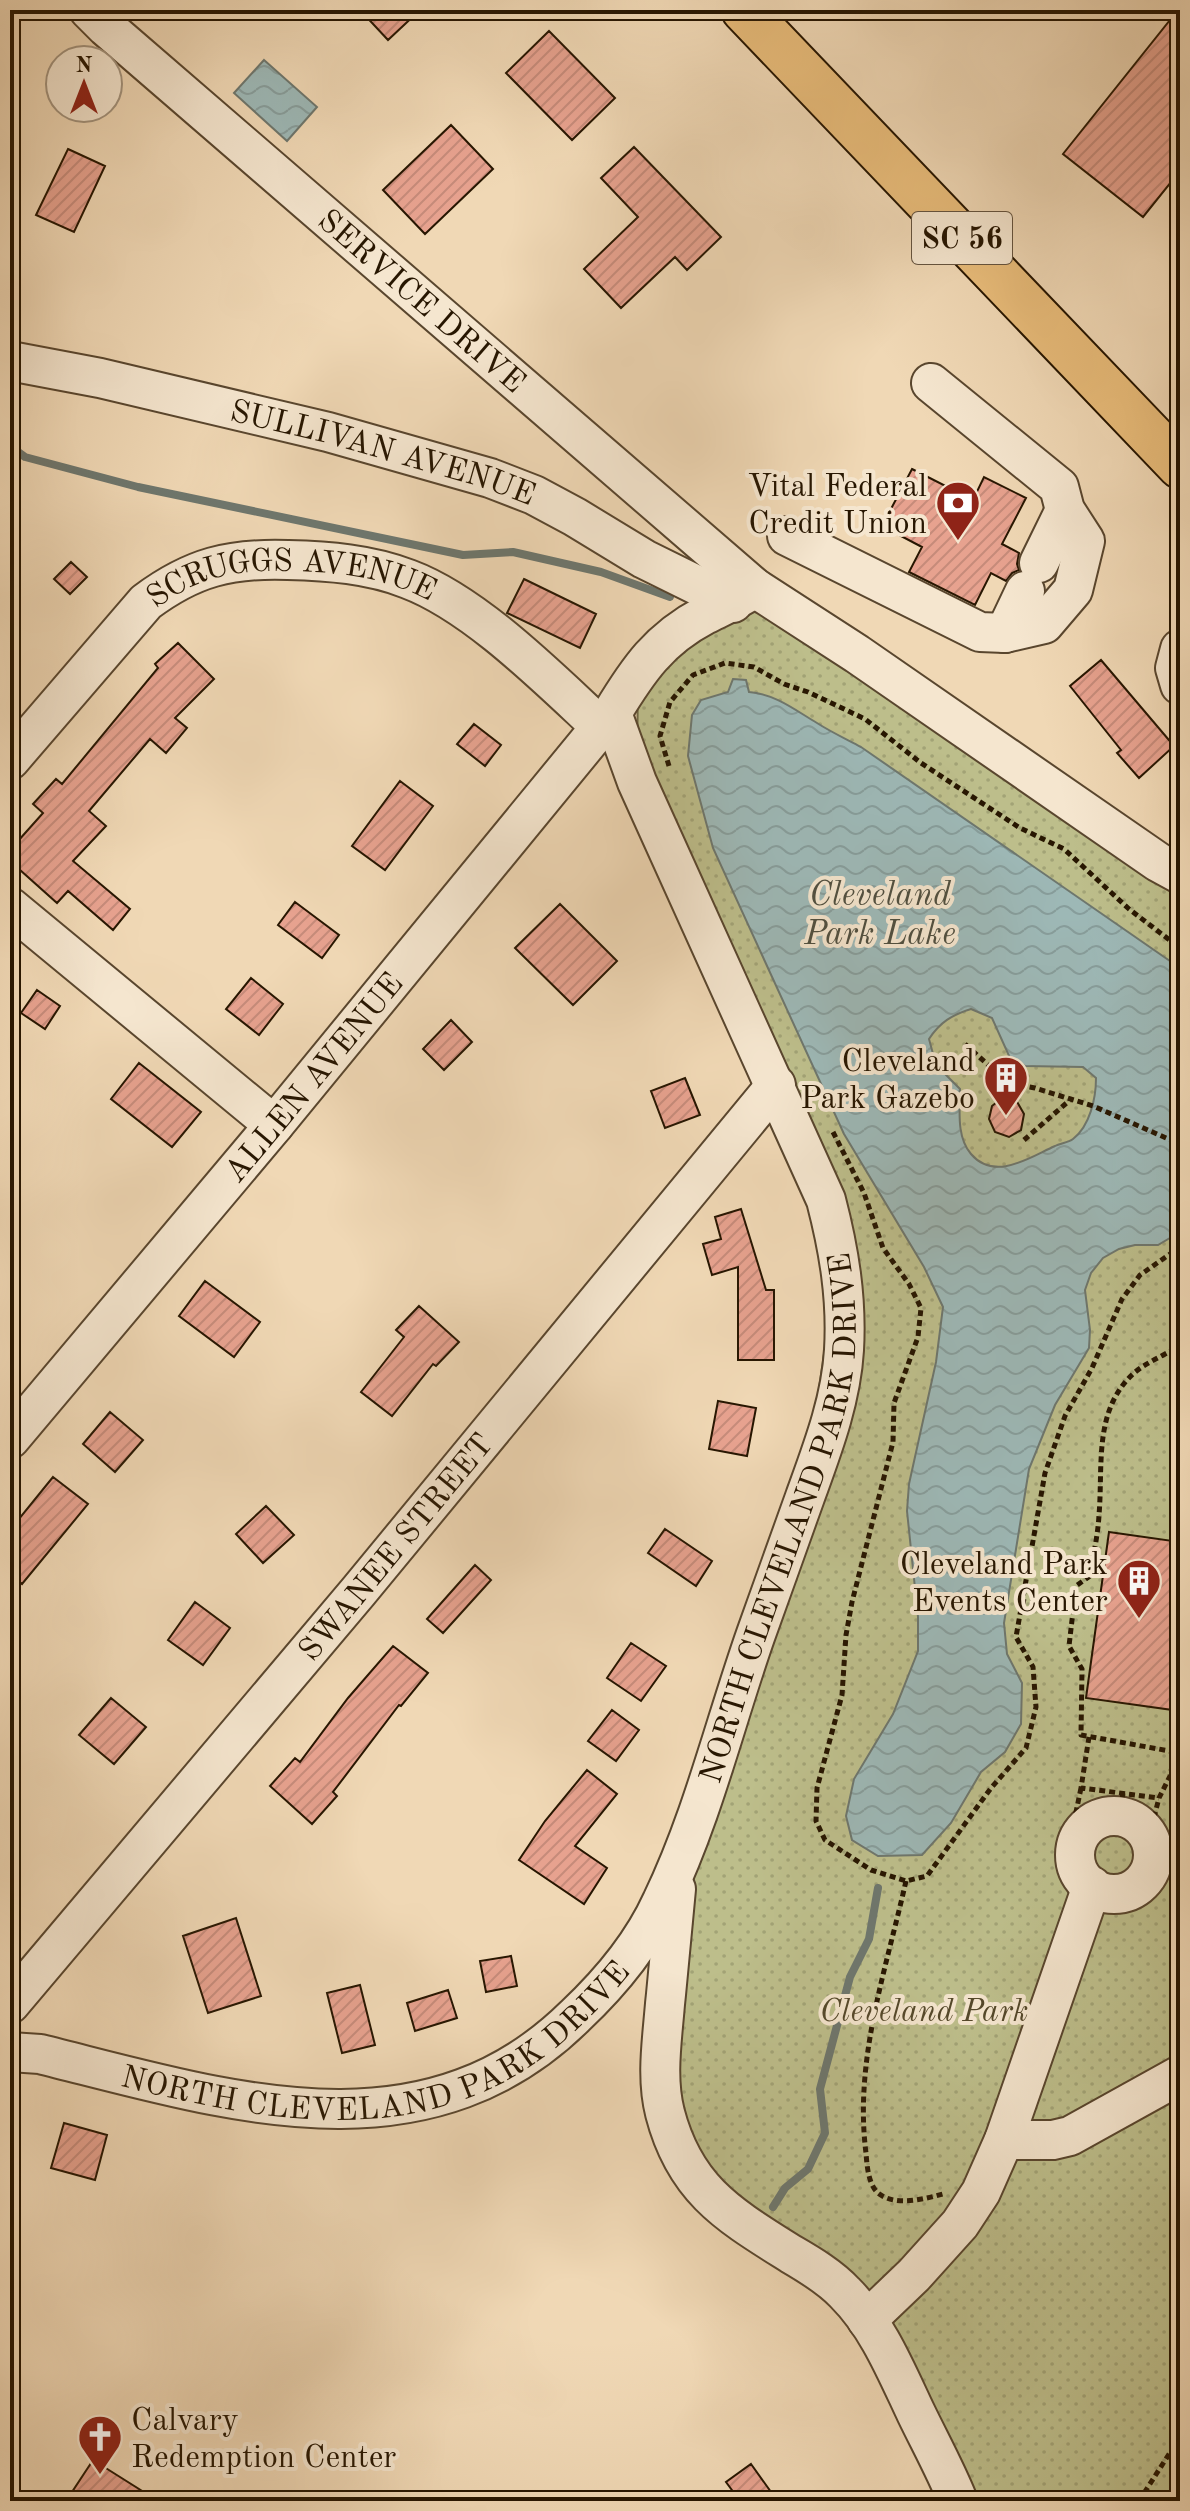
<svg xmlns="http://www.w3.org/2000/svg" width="1190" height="2511" viewBox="0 0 1190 2511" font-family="'Old Standard TT',serif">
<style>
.grass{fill:url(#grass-dots);stroke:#726a46;stroke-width:2}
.water{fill:url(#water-waves);stroke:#6e776e;stroke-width:2;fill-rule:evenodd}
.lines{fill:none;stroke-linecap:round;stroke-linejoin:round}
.stream{stroke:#6e776e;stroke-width:8}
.building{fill:url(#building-hatch);stroke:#271601;stroke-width:2}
.minor-casing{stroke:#59462e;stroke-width:42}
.major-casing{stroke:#271601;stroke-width:48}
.path{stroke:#271601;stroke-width:5;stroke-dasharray:6 4;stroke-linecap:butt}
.minor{stroke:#f5e6cf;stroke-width:38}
.major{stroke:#e8bc7a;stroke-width:44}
.labels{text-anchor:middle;stroke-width:8;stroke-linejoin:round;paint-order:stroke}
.shield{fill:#f5e6cf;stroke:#65543f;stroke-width:2}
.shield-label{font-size:30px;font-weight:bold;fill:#271601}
.street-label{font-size:32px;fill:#271601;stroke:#f5e6cf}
.poi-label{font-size:32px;fill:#271601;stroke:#f5e6cf;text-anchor:end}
.park-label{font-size:32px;font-style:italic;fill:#54482a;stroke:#f5e6cf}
.water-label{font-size:34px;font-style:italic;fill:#504f40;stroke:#f5e6cf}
</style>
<defs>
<pattern id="grass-dots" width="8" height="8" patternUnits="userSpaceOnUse" patternTransform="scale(2)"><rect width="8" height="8" fill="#bdbe8b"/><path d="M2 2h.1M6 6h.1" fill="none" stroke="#a2a376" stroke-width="1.8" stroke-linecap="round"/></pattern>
<pattern id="water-waves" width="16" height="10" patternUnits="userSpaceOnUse" patternTransform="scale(2)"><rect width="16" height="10" fill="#9db8b6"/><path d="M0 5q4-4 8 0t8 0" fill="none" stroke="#879d9b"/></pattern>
<pattern id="building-hatch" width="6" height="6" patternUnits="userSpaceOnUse" patternTransform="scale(2)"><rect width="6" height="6" fill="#e7a28f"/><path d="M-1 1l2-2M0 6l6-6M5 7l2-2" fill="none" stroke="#c68b7a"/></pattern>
</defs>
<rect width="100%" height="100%" fill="#f0d8b5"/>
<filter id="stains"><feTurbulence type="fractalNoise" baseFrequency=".0025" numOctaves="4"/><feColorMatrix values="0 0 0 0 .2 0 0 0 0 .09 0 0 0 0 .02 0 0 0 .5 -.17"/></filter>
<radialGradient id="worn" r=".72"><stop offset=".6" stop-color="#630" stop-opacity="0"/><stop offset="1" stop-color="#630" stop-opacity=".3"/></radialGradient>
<!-- grass -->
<path class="grass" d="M764,595L1180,869V2501H943L846,2293L688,2168L664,2013L674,1913L802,1506L839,1250L637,782L638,670Z"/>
<!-- water -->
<path class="water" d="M264,60L317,107L287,141L234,93Z
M733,679L746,680L749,692C775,694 795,710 817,723C831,732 846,739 861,747L1180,968V1232L1158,1245H1135L1119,1249L1103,1258L1091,1273L1085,1290L1090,1330L1089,1348L1055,1405L1029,1469L1004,1623L1007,1654L1022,1683L1021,1724L1005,1752L981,1772L951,1823L922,1855L878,1856L852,1840L846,1816L854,1779L893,1714L918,1651V1617L907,1511L909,1484L936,1362L943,1307L924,1267L844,1134L713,848L688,756L692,715L701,700L728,692ZM971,1009L992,1018L1010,1058L1025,1066L1083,1067L1096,1078C1096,1098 1090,1126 1073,1139C1068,1143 1060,1143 1055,1146C1030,1157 995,1182 971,1154C956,1137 960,1109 960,1089L936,1065L929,1039C940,1022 952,1015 971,1009Z"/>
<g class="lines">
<!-- stream -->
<path class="stream" d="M10,446L25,457L138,487L463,555L513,552L601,572L670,597
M773,2207L785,2188L808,2169L825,2133L820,2089L850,1977L869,1939L878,1888"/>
</g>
<!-- building -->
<path class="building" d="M360,10H420L388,40Z
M1178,10H1180V171L1143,217L1063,154Z
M549,31L615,98L572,140L506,73Z
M451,125L493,169L425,234L383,190Z
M634,147L721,237L687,270L675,257L621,308L584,269L638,217L601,178Z
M68,149L105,166L74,232L36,215Z
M912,469L973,500L984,477L1026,498L1002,544L1019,553L1017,564L1019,570L1012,573L1006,581L991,573L975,605L909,572L922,547L882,526Z
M71,562L87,577L70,594L54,579Z
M524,579L596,614L580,648L507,613Z
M178,643L214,679L175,718L187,728L166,753L150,739L89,811L106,826L73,861L130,909L113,930L68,891L57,903L10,861V850L43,813L33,804L56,779L62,784L158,668L155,664Z
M1101,660L1174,746L1139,778L1117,753L1121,750L1070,686Z
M474,724L501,745L485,766L457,744Z
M400,781L433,806L385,870L352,846Z
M295,902L339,935L322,958L278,925Z
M560,904L617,961L573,1005L515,948Z
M251,978L283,1004L259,1035L226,1009Z
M37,990L60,1006L45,1029L21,1013Z
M451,1020L472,1042L444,1070L423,1049Z
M139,1063L201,1112L172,1147L111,1099Z
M685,1078L700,1115L665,1128L651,1091Z
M1002,1098L1016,1100L1024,1114L1021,1130L1009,1137L995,1132L989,1119L992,1106Z
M741,1209L766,1290H774V1360H738V1267L712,1275L703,1244L721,1239L715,1217Z
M205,1281L260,1322L234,1357L179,1316Z
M419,1306L459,1342L436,1366L433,1364L392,1416L361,1392L404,1337L396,1330Z
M718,1401L756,1408L747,1456L709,1449Z
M110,1412L143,1440L115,1472L83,1444Z
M53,1477L88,1504L22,1584L10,1574V1530Z
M266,1506L294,1535L263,1563L236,1534Z
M665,1529L712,1561L696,1586L648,1553Z
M1109,1532L1180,1542V1711L1086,1698Z
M475,1565L491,1580L443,1633L427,1619Z
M195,1602L230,1628L203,1665L168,1640Z
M631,1643L666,1666L641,1701L607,1678Z
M393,1646L428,1673L401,1706L399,1705L333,1792L337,1796L312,1824L270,1786L295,1758L300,1762L348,1698Z
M111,1698L146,1727L114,1764L79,1735Z
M612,1710L639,1730L616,1761L588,1741Z
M587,1770L617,1794L575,1846L607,1868L584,1904L519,1860L545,1821Z
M236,1918L261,1996L208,2013L183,1936Z
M511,1956L517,1986L486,1992L480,1961Z
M360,1985L375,2045L342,2053L327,1993Z
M448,1990L457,2018L415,2031L407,2003Z
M64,2123L107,2135L95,2180L51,2168Z
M93,2460L158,2501H87L72,2492Z
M751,2464L771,2492L758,2501H740L726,2482Z"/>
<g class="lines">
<!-- minor casing -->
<g class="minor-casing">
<g id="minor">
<path id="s1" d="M89,10L106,27L755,588L857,654L1158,862L1180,874"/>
<path id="s2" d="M10,361L100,378L328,432L490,478L534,495L575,517L644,559L733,603"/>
<path d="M787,536L980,632L1005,633L1044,624L1073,590L1085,541L1065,510L1059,487L931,383"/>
<path d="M1039,563L1065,510"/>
<path d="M1005,633L1025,591"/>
<path d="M1180,649L1175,668L1180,685"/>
<path id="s3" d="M10,760L146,602C193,567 230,558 288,560C328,561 370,564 408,579C475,604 548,678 601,727"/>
<path d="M10,907L274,1125"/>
<path id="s4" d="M10,1439L274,1125L612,713"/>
<circle cx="1114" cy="1855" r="39"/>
<path d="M676,1889C672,1928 669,1966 665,2004C662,2041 656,2078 665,2113C685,2190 729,2215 791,2254C810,2265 830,2277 845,2293C878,2326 896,2371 916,2413C930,2442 946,2471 958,2501"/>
<path id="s5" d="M10,2004L358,1592L776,1085"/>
<path id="s6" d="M10,2052L40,2054C222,2099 422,2167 575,2016C610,1983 642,1945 662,1901C703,1816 725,1722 756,1634C772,1588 789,1543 805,1497C822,1450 841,1401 844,1350C847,1298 839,1250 826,1200L637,782L612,713C638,670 659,639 705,615C723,606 739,599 755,588"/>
<path d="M1004,2140H1053L1070,2136L1180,2075"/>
<path d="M867,2320L914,2275L960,2224L981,2192L1004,2140L1092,1886"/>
</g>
</g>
<!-- major casing -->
<g class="major-casing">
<path id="major" d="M744,10L1180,466"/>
</g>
<!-- path -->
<path class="path" d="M669,766L660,736L670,702L693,675L725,663L754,667L784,684L808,692L865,719L921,763L1020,828L1064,849L1129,909L1180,948
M965,1044L1008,1083L1035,1088L1093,1106L1180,1144
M833,1132L864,1193L883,1248L909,1284L921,1308L918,1337L894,1403L893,1442L852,1602L846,1635L842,1695L817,1788L816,1821L825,1840L871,1870L906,1881L927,1876L991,1788L1026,1748L1036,1707L1033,1667L1016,1637L1045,1473L1065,1416L1092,1368L1122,1299L1140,1275L1180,1247
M1024,1140L1070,1100
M1020,1601L1073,1610
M1089,1737L1081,1788L1159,1798
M1175,1752L1081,1735L1082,1669L1069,1646L1076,1586L1090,1576C1093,1556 1098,1535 1099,1515C1103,1468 1094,1416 1128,1379C1142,1363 1163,1357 1180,1345
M1081,1788L1075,1817L1085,1829
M1119,1817L1123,1793
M1149,1837L1159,1798L1170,1776L1175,1752L1180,1748
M906,1881C886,1970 854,2060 866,2153C867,2165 868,2184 878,2193C895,2207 924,2199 943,2194
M1139,2501L1180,2437"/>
<!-- minor -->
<use href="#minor" class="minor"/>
<!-- major -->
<use href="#major" class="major"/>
</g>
<!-- icons -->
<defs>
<g id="bank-pin" transform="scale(2.3)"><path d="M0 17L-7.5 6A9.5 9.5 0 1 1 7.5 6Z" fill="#8f2418" stroke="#f5e6cf"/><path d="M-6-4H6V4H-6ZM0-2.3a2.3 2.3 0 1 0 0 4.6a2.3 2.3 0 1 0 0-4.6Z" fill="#fff"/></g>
<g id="building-pin" transform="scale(2.3)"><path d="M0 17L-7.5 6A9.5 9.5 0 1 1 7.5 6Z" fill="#8f2418" stroke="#f5e6cf"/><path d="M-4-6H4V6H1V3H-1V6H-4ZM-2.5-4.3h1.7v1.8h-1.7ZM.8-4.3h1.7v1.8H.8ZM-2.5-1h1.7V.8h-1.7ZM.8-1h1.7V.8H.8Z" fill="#fff"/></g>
<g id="church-pin" transform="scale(2.3)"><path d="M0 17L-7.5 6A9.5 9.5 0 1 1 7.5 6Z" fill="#8f2418" stroke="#f5e6cf"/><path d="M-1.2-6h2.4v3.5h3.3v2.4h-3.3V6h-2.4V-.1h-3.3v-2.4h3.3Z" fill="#fff"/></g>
</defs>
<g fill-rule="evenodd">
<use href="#bank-pin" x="958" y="503"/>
<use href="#building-pin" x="1006" y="1078"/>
<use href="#building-pin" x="1139" y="1581"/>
<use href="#church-pin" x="100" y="2437"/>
</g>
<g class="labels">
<!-- shield labels -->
<rect class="shield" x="912" y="212" width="100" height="52" rx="6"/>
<g class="shield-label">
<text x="962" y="248">SC 56</text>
</g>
<!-- street labels -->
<g class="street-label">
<text dy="11" stroke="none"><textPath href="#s1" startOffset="442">SERVICE DRIVE</textPath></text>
<text dy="11" stroke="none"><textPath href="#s2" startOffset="384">SULLIVAN AVENUE</textPath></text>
<text dy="11" stroke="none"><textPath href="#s3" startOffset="362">SCRUGGS AVENUE</textPath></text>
<text dy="11" stroke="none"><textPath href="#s4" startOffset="472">ALLEN AVENUE</textPath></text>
<text dy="11" stroke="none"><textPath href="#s6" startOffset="1144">NORTH CLEVELAND PARK DRIVE</textPath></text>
<text dy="11" stroke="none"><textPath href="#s5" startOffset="598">SWANEE STREET</textPath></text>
<text dy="11" stroke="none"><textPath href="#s6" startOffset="390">NORTH CLEVELAND PARK DRIVE</textPath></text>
</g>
<!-- poi labels -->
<g class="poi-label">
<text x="927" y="496">Vital Federal<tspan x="927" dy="37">Credit Union</tspan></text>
<text x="975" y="1071">Cleveland<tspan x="975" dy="37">Park Gazebo</tspan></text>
<text x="1108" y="1574">Cleveland Park<tspan x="1108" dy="37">Events Center</tspan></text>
<text x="131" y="2430" text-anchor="start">Calvary<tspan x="131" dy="37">Redemption Center</tspan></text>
</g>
<!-- park labels -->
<g class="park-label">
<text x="924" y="2021">Cleveland Park</text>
</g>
<!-- water labels -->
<g class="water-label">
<text x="880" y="905">Cleveland<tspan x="880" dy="39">Park Lake</tspan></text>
</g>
</g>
<!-- margin -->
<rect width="1190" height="2511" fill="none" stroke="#f0d8b5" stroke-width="40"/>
<rect x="12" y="12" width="1166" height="2487" fill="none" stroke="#271601" stroke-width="4"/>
<rect x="20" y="20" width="1150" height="2471" fill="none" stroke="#271601" stroke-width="2"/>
<!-- north arrow -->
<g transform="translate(84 84)"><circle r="38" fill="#f5e6cf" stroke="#a3937d" stroke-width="2"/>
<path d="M0-6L14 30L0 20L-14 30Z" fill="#8f2418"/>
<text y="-12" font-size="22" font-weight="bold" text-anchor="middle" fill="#271601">N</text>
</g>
<rect width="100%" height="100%" filter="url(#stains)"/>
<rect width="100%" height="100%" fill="url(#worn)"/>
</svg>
